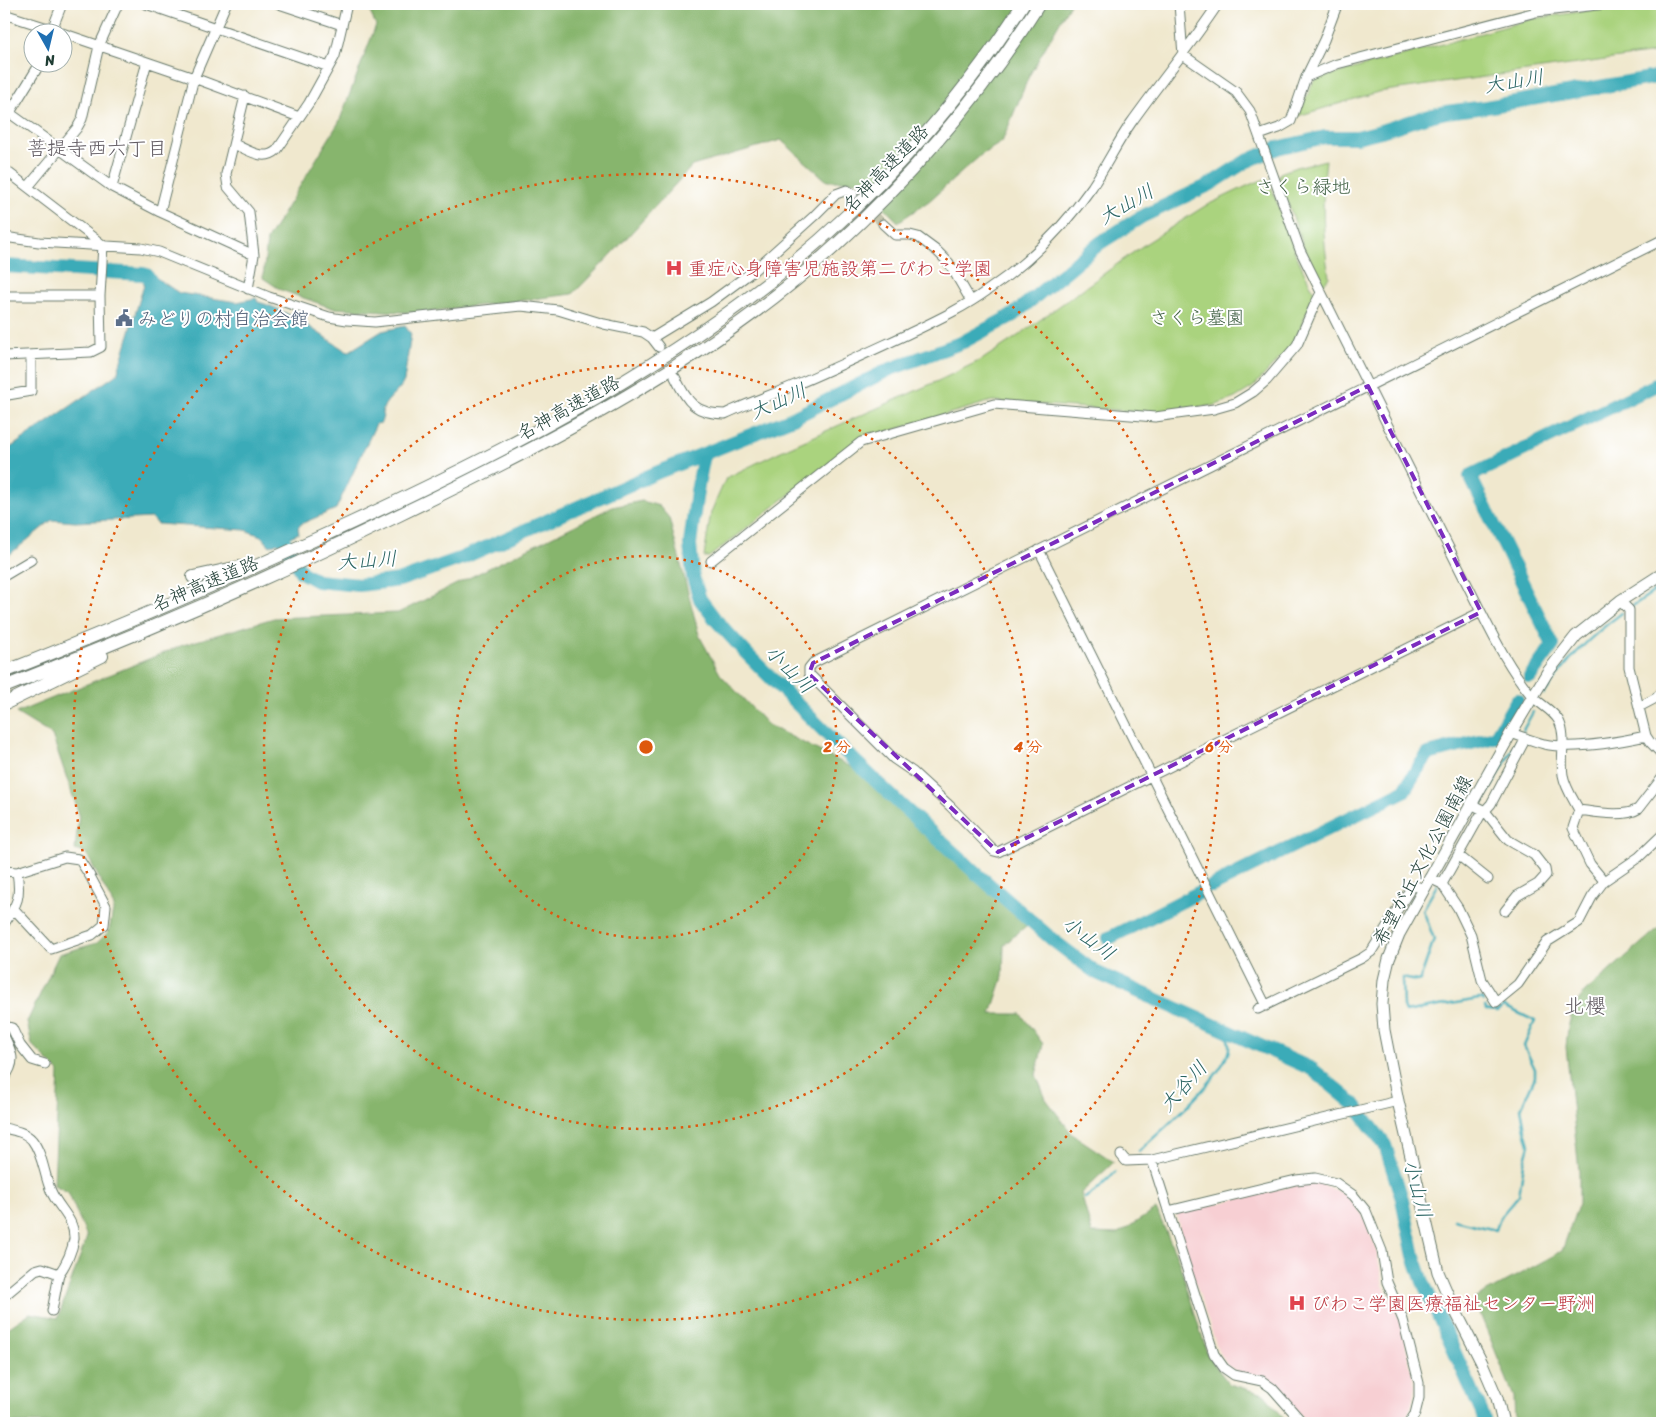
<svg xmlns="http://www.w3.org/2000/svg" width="1666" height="1427" viewBox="0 0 1666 1427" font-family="Sriracha,'Klee One',sans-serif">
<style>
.built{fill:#f7cfd3}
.green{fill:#aad37e;stroke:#648859}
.forest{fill:#87b56d;stroke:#537950}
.water{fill:#3babb8;stroke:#2d7476}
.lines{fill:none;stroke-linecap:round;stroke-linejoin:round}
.stream{stroke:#3babb8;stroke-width:2.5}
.river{stroke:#3babb8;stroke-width:14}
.minor-tunnel{stroke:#c6c6af;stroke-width:9;stroke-dasharray:9 4.5;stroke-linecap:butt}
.minor-casing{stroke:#68796a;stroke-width:11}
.major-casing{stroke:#68796a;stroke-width:13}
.highway-casing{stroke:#68796a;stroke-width:14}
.minor{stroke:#fff;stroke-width:9}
.major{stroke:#fff;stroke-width:11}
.highway{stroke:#fff;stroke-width:12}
.marked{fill:none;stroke:#7b2cbf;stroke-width:4;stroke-dasharray:10 6;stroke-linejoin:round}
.ring{fill:none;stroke:#de580e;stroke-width:2.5;stroke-dasharray:2.5 5}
.labels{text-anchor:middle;stroke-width:4;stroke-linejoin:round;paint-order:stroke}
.street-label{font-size:19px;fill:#1f3d34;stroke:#fff}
.park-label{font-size:19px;fill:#426246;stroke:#fff}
.health-label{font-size:19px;fill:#be3a42;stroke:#fff;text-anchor:start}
.service-label{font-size:19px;fill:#4e5e75;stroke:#fff;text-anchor:start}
.water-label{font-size:20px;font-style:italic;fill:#296462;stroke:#fff}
.neighbourhood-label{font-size:20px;fill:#635d64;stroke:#fff}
.quarter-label{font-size:21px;fill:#635d64;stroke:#fff}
.centre{fill:#de580e;stroke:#fff;stroke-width:2.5}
.ring-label{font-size:15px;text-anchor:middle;font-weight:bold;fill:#de580e;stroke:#fff;stroke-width:4;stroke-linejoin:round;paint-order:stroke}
</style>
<rect width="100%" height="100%" fill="#fff"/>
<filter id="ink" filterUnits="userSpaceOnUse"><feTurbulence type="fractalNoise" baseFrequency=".02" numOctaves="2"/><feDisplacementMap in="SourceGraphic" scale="10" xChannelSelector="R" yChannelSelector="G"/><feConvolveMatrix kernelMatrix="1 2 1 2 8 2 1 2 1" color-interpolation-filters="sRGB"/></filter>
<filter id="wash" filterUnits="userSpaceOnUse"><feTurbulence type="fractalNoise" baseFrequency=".0096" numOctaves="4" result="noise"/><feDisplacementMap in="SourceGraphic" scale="20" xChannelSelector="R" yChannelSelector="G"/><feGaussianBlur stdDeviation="1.12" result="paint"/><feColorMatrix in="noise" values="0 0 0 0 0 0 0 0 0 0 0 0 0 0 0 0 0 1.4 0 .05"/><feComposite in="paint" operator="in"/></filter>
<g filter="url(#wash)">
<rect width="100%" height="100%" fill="#f0e8ce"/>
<!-- built -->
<path class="built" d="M1315,1181L1346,1195L1362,1214L1376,1248L1383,1285L1400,1321L1415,1386L1411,1407L1403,1423H1308L1267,1377L1239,1372L1228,1366L1219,1353L1181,1239L1177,1213Z"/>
<!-- green -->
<path class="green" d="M1632,4H1662V52L1378,92L1298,116L1314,80L1532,19Z
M1326,160C1321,199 1323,238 1329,277L1323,285L1304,248L1279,178L1280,173L1296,167Z
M1268,178L1296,255L1315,294L1293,344L1253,387L1235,398L1216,405L1156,413L992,401L859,440L709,557H704L711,512L726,478L779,452L940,380L983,359L1015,338L1145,244L1205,206L1249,185Z"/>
<!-- forest -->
<path class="forest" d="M366,4H1070L1029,76L1002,142L981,155L929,201L898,222L858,181H827L781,140L692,166L612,254L573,294L418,313L332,308L281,290L263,278L267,240L339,122L376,25Z
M642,501L659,506L669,518L699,635L720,674L768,725L859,771L1027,925L1004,945L1003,977L991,1014H1021L1043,1044L1036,1075L1046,1099L1072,1134L1114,1162L1081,1193L1092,1233L1118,1234L1156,1209L1178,1259L1208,1356L1229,1384L1264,1394L1288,1423H4V1326L8,1328L30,1313L58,1318L87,1237L68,1192L54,1185L59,1072L32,1045L27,1022L59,954L97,943L109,931L114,906L86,853L75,850L79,814L52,735L16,713L183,645L274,618L398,613L612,507Z
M1662,925V1423H1515L1514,1397L1474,1299L1562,1251L1579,1203V1171L1566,1047L1568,1028L1573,1008L1584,993Z"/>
<!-- water -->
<path class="water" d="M149,273L179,293L237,302L256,298L258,302C289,310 320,335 348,352L382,331L405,326L411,334L404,381C399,394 382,400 382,415L383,416L381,423L376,424L336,509L301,524L298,528L299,533L270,546L261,536L245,530L158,524L151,518L75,522L52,520L4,559V452L117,374L143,288L145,277Z"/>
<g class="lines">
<!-- stream -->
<path class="stream" d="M1631,607L1662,586
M1544,694C1568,659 1588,638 1622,613
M1522,732L1533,712
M1482,804L1517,741
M1437,885L1423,910L1434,939L1420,980L1417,981L1402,978L1403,1007L1405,1012L1479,999H1483L1484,1001
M1139,1151C1161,1131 1224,1077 1229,1049C1230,1044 1227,1036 1225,1030
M1085,1198L1097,1190L1115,1172
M1454,1220L1496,1230L1500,1217L1519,1195L1524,1163L1529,1145L1525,1130L1521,1108L1535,1077V1069L1524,1046L1535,1021L1504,1006L1497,1011L1486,1010L1485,1007"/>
<!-- river -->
<path class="river" d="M4,266L143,274L147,275L156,290
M704,455L697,491L690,544L693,577L700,599L715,619L746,653L833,740L903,807L977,874L1054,941L1095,972L1312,1069L1354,1104L1385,1145L1402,1199L1414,1256L1423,1282L1482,1413L1485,1423
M281,523L284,540L301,572L317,581L359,585L400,580L462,558L656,473L793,418L888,370L963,342L1013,315L1100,243L1141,217L1209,185L1245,162L1277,148L1325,137H1357L1381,131L1425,117L1446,112L1486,107L1662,76
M1530,677L1553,645L1470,476L1662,382
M1212,886L1404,791L1416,771L1428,754L1495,737L1517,700
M1109,938L1202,891"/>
</g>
</g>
<g filter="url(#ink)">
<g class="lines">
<!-- minor-tunnel -->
<path class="minor-tunnel" d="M857,197L883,224"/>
<!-- minor casing -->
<g class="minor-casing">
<path id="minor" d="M146,4L329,67
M279,4L342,25
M1179,4L1183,55L1236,92L1250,111L1300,250L1481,612C1496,642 1510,669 1531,695C1539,704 1553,710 1559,721C1567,737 1560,758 1563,775C1565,787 1573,799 1579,810L1573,828L1590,864L1604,881
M4,14L60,32
M51,32L62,4
M62,33L194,78L299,117
M41,62L12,109L11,114L112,187L160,212L254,255
M1306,77L1337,64L1536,12L1606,4
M245,96L226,174L228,187L249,212L254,255L248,289
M1259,135L1279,128L1291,121L1306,77L1324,40L1336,8V4
M234,144C248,150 264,162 277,150L309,103L335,56L347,4
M4,169L103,245
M28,187L77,128L82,119L99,46L118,4
M112,187L147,62
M160,212L194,78L226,4
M883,224L895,235H910L918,237L937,251L949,263L971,301
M4,237L39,242L141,248L159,252L269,297L329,317L347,320L375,322L521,306L558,310L604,324L643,332L652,338L659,347
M4,296H100
M652,338L711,302L753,271L814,216L836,194L847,190L853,194
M4,356L91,352L101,347L100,296L103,245
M675,377C687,402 695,414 725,414C748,403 772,395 795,385C833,369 871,351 908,334C935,321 963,308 988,290C1028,263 1064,227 1092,187C1106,166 1117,143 1131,123C1160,82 1191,45 1218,4
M4,397L8,395L31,391V356
M1039,550L1266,1006
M711,561L861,442L994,404L1155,417L1214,409L1235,403L1253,392L1267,380L1297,345L1314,306L1321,293
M4,576L31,560
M1620,601L1629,610V667L1646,736L1650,742L1662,754
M1481,612L998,852L994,851L950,806L913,772L894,759L809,674V668L813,663L1662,240
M1639,707L1656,698L1662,692
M1511,733C1522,737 1533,741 1544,744C1573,750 1618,742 1646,736
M1471,804L1485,811L1508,840L1534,855L1545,869L1546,875L1538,884L1517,896L1505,911
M1579,810C1595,812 1624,818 1638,809L1662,778
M1458,855L1488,879
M4,871L17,872L65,857L79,859L90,876L106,906L104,925L92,935L51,949L14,909
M1429,878L1442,884L1458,908L1471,935L1482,980L1496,1002L1518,984L1547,942L1579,922L1592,897L1604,881L1639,857L1662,835
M1442,884L1480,816L1491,804L1526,738
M4,924C18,903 21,897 17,872
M1258,1009L1362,958L1371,952L1411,888L1416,886L1423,889
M4,1029L5,1026L12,1028L20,1045L32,1060L45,1064
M4,1036C12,1052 17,1062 4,1078
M4,1128C13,1130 25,1132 32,1140C43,1154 44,1175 51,1191C58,1208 75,1219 74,1239C72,1252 66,1264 59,1274L42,1268L35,1270L4,1296
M1121,1155L1126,1161L1152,1160L1398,1101
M1152,1160L1214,1354L1224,1368L1234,1375L1262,1381L1272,1388L1303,1423
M1168,1211L1296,1180L1315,1178L1336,1183L1353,1195L1366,1211L1382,1251L1387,1282L1403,1320L1419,1383V1398L1415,1414L1409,1423
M52,1311L59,1274"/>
</g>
<!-- major casing -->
<g class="major-casing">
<path id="major" d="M1503,1423L1497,1398L1482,1363L1451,1302L1438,1272L1398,1101L1384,1030L1382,1004L1384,980L1389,959L1399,934L1511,733L1547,673L1576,636L1620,601L1662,574"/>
</g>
<!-- highway casing -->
<g class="highway-casing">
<path id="highway" d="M193,577L239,567
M4,672C122,626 238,575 353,522C497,455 642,381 768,283C867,206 955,110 1023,4
M4,687C138,635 270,578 399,515C552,441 709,361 835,246C914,174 982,94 1039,4
M4,704L102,656"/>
</g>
<!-- minor -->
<use href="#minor" class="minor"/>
<!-- major -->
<use href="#major" class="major"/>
<!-- highway -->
<use href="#highway" class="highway"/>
</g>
</g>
<!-- marked area -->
<path class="marked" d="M1368,386L1481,612L998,852L809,674L813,663Z"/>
<!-- distance rings -->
<g class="ring">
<circle cx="646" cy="747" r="191"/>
<circle cx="646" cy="747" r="382"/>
<circle cx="646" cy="747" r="573"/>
</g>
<!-- icons -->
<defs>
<g id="hospital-bare" transform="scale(1.35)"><path d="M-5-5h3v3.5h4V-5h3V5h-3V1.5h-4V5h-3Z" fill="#e0444e" stroke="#fff" stroke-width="2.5" paint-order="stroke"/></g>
<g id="civic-bare" transform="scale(1.35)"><path d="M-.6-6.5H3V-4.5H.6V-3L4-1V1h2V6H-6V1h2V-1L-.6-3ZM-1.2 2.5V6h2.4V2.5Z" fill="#5c6f8a" stroke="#fff" stroke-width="2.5" paint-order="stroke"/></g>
</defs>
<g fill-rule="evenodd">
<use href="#hospital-bare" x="674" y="268"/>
<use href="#civic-bare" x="124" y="318"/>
<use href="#hospital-bare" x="1297" y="1303"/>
</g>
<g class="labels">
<!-- street labels -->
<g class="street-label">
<text transform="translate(885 168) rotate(-46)" y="7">名神高速道路</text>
<text transform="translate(568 407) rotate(-29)" y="7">名神高速道路</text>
<text transform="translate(205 583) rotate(-23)" y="7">名神高速道路</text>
<text transform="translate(1422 860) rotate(-62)" y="7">希望が丘文化公園南線</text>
</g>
<!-- park labels -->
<g class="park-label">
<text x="1303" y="193">さくら緑地</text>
<text x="1197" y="324">さくら墓園</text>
</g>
<!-- health labels -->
<g class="health-label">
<text x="688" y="275">重症心身障害児施設第二びわこ学園</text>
<text x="1311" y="1310">びわこ学園医療福祉センター野洲</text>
</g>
<!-- service labels -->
<g class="service-label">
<text x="138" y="325">みどりの村自治会館</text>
</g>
<!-- water labels -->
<g class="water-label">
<text transform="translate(1514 81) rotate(-9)" y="7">大山川</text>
<text transform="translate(1126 204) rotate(-30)" y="7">大山川</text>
<text transform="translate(778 401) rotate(-24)" y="7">大山川</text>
<text transform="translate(367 560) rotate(-4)" y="7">大山川</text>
<text transform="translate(790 669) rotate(45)" y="7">小山川</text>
<text transform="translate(1089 938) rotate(37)" y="7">小山川</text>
<text transform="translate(1183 1086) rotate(-48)" y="7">大谷川</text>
<text transform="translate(1418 1189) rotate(75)" y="7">小山川</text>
</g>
<!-- neighbourhood labels -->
<g class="neighbourhood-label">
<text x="97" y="155">菩提寺西六丁目</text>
</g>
<!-- quarter labels -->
<g class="quarter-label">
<text x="1585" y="1013">北櫻</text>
</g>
</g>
<circle cx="646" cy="747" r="8" class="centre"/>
<g class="ring-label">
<text x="837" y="752">2 分</text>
<text x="1028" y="752">4 分</text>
<text x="1219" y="752">6 分</text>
</g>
<!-- margin -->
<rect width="1666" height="1427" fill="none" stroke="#fff" stroke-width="20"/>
<!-- north arrow -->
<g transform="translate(48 48) rotate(172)"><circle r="24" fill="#ffffff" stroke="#a5b1ae"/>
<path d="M0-4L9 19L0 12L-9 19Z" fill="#1f6fb2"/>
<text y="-8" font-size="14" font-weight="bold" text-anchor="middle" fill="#1f3d34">N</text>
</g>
</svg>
